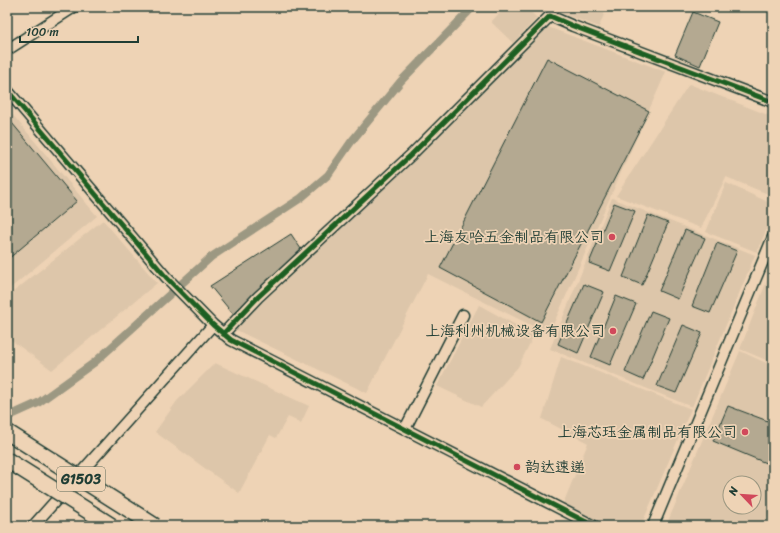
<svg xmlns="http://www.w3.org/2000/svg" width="780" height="533" viewBox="0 0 780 533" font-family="Sriracha,'LXGW WenKai TC',sans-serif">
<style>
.built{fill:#ddc6aa;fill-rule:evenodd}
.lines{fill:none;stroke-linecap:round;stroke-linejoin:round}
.canal{stroke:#9c9882;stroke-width:8}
.building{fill:#b4a991;stroke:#1f3d34}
.minor-casing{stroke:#1f3d34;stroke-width:13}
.minor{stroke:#eed3b5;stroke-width:10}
.highway-bridge-casing{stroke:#1f3d34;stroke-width:18;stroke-linecap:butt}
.highway-bridge{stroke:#eed3b5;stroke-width:15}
.cycleway-casing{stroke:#eed3b5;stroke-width:8}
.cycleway{stroke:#1b5e20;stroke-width:5}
.poi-dot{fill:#d1495b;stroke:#eed3b5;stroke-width:1.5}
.labels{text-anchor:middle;stroke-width:3.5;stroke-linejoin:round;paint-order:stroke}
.shield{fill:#eed3b5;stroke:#5d6a5b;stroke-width:1}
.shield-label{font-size:14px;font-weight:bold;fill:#1f3d34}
.poi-label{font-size:15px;fill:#1f3d34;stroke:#eed3b5;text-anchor:end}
</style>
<rect width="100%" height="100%" fill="#eed3b5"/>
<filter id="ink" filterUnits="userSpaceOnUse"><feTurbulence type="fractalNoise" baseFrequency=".025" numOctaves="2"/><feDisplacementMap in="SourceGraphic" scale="8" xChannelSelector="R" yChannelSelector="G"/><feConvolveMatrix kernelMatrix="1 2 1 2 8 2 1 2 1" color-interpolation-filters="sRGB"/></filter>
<g filter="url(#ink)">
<!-- built -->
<path class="built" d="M505,7H526L537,18L513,43L491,22Z
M545,7H607L599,27Z
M548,27L666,72L549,334L428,274L367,393L234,329Z
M689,84L773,117V196L726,177L701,228L616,196Z
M7,108L97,216L7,291Z
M726,183L766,201L770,205L771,219L757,252L706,232Z
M612,198L755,255L692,407L550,349Z
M103,220L157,283L52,370L7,337V297Z
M772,268H773V363L740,349Z
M479,305L534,335L518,367L481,407L437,386Z
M740,351L773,366V507L763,526H666ZM730,483H754V507H730Z
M561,357L691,409L641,526H609L563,504L588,443L542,419Z
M215,363L309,406L301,423L288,417L276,438L270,435L239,493L155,432L177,401Z"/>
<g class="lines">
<!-- canal -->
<path class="canal" d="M7,417L38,403L95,362L211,257L301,198L328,175L351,142L401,81L473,7"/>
</g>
<!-- building -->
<path class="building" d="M693,12L718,22L700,66L675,55Z
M547,58L649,111L541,322L440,268Z
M7,117L77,201L7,260Z
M614,203L635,211L610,271L589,263Z
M648,215L668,223L642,285L623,277Z
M685,230L705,238L678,299L659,291Z
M291,234L301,249L233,314L210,286Z
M717,243L737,251L710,313L692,306Z
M584,284L604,292L578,353L558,344Z
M616,296L636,304L610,365L591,357Z
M651,311L669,318L643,380L625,372Z
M683,325L702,333L676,393L657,386Z
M728,406L773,423V466L713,441Z"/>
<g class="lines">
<!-- minor casing -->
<g class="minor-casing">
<path id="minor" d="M7,50L74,7
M7,90L166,277L213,325L231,340L594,526
M223,334L258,297L411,155L550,16L573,26L773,102
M405,429L463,315
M33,526L213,325
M653,526L773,237"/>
</g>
<!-- minor -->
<use href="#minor" class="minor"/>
<!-- highway-bridge casing -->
<g class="highway-bridge-casing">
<path id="highway-bridge" d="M7,432L155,526
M7,460L112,526"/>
</g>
<!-- highway-bridge -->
<use href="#highway-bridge" class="highway-bridge"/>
<!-- cycleway casing -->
<g class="cycleway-casing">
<path id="cycleway" d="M7,90L166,277L213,325L231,340L594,526
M223,334L258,297L411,155L550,16L573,26L773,102"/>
</g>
<!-- cycleway -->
<use href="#cycleway" class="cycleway"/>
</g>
</g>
<!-- markers -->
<g class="poi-dot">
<circle cx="612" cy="237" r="4"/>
<circle cx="613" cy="331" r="4"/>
<circle cx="745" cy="432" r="4"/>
<circle cx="517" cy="467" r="4"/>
</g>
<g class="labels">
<!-- shield labels -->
<rect class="shield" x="57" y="467" width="48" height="24" rx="3"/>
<g class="shield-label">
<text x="81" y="484">G1503</text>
</g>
<!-- poi labels -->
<g class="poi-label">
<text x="604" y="242">上海友哈五金制品有限公司</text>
<text x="605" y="336">上海利州机械设备有限公司</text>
<text x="737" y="437">上海芯珏金属制品有限公司</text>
<text x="525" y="472" text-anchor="start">韵达速递</text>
</g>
</g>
<!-- margin -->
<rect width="780" height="533" fill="none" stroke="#eed3b5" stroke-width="24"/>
<rect x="12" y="12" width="756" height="509" fill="none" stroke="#1f3d34" stroke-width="1.5" filter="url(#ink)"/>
<!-- north arrow -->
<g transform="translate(742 495) rotate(295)"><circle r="19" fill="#eed3b5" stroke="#9b9781"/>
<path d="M0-3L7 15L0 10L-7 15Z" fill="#d1495b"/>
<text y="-6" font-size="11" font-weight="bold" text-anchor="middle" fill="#1f3d34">N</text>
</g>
<!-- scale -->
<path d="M20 36v6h118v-6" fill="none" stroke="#1f3d34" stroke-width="2"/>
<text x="26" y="36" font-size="12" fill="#1f3d34" stroke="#eed3b5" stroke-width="3" paint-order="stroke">100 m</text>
</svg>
